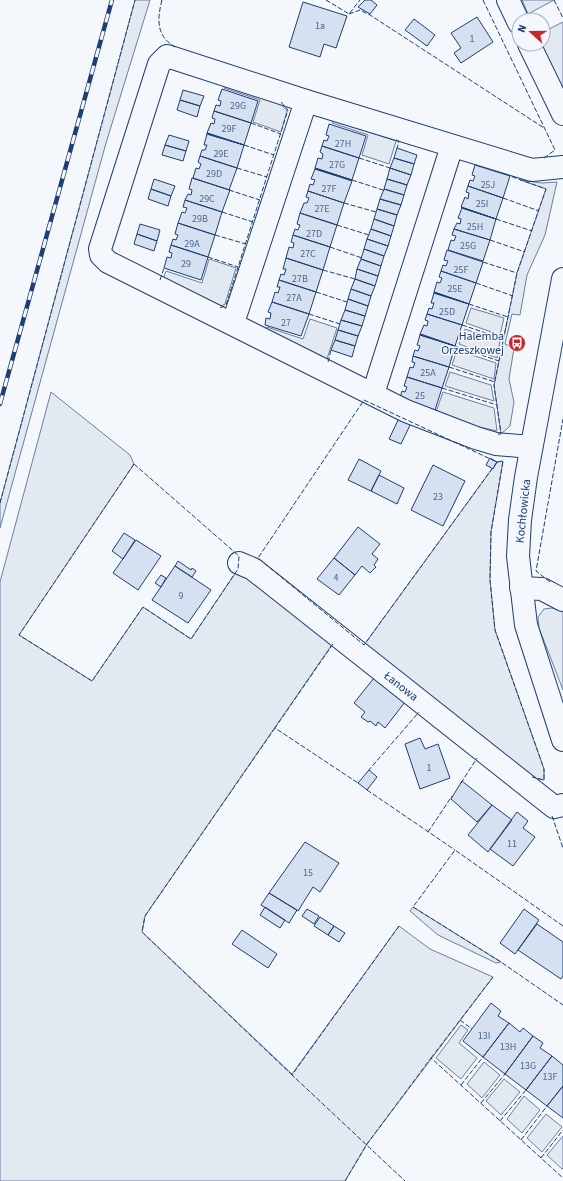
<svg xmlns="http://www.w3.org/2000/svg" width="563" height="1181" viewBox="0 0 563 1181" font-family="'Source Sans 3',sans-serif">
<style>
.green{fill:#e3e9f0;stroke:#687fa3}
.parking{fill:#e3e8f0;stroke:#687fa3}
.building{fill:#d5e0f0;stroke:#1d3f73}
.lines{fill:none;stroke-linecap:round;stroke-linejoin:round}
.minor-casing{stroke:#1d3f73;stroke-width:24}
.minor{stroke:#f4f7fb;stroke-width:22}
.rail-casing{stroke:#1d3f73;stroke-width:4.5}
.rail{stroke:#f4f7fb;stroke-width:3;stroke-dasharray:9;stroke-linecap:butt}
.fence{stroke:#1d3f73;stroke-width:1;stroke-dasharray:5 2;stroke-linecap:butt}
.labels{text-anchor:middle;stroke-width:3;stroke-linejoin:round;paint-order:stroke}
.number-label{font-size:10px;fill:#4b6792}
.poi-label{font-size:12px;fill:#1d3f73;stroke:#f4f7fb;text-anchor:end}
.street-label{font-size:12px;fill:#1d3f73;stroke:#f4f7fb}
</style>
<rect width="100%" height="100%" fill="#f4f7fb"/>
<!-- green -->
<path class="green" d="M135,0H150L106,143L0,528V503Z
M563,22V92L540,44H543V36L551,28Z
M225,85L281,104L287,111L281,132L253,122L260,100L224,88Z
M333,120L396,141L389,164L362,155L368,135L332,123Z
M520,180L542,183L557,182L545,235L527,275L520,315L512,314L505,344L514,348L509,379L514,402L510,426L501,434L494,385L517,273L546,189Z
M209,259L236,268L225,304L218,308L163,279L166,271L202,283Z
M471,308L504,318L500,335L466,323Z
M310,319L337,328L326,362L265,331L267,327L303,339Z
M465,329L500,341L497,358L459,344Z
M457,350L496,363L494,379L452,365Z
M450,372L491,385L494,401L445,386Z
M51,392L130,455L134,464L19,635L92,681L143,607L191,639L238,569L333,643L145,916L142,932L292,1074L399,926L430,949L493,977L367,1144L345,1181H0V582Z
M443,392L494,408L497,431L444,419L435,415Z
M503,461L491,532L490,580L495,630L544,769V780L528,777L364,645L497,462Z
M552,608L563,611V690L539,628L538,617L544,609Z
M413,907L501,962L496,963L438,935L410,911Z
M461,1025L468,1030L459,1043L477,1058L461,1079L436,1058Z
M484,1062L500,1075L482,1098L467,1084Z
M504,1079L520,1092L501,1115L486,1101Z
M524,1096L540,1110L522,1133L507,1119Z
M546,1114L562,1127L542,1152L527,1138Z
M563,1136V1168L562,1169L547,1155Z"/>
<!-- parking -->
<path class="parking" d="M522,0H554L528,14Z"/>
<!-- building -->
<path class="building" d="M365,0H371L377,5L370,14L358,7Z
M303,2L347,16L336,48L324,44L320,57L289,47Z
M477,17L493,42L461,63L454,53L461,48L451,33Z
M414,19L435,35L427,46L405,30Z
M222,89L258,101L251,123L214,111L216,105L220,106L221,101L218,100Z
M183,90L204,96L200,106L180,100Z
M180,100L200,106L197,117L177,110Z
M214,111L251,123L244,145L207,133L211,123L214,124L215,119L212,118Z
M329,124L366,136L359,158L322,146L324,140L327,141L329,136L326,135Z
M207,133L244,145L207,134Z
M207,134L244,145L237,168L200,156L202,150H205L207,145H204Z
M169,135L189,141L186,151L165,145Z
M165,145L186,151L183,161L162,155Z
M322,146L359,158L352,180L315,168L318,158L322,159L323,154L320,152Z
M397,148L417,155L414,164L394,158Z
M200,156L237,168L229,190L193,178L196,168L199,169L201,164L198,162Z
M394,158L414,164L411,175L390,168Z
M475,165L510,176L503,198L468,186L470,180L473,181L475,176L472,175Z
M315,168L352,180L315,169Z
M390,168L411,175L407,185L387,179Z
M315,169L352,181L344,203L308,191L310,184L313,185L315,180L311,179Z
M192,178L230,190L222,212L185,200L188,194L191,195L192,190L189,189Z
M154,179L175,186L171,196L151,189Z
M387,179L407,185L404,195L384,189Z
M468,186L503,198L496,219L461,207L465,197L468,199L469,193L466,192Z
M151,189L171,196L168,206L148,199Z
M384,189L404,195L401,205L380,199Z
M308,191L344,203L337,225L300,213L304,203H307L309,198L306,197Z
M380,199L401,205L397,215L377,209Z
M185,200L222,212L215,235L178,223L182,212L185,213L187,208L183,207Z
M461,207L496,219L462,208Z
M462,208L496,219L490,240L454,229L457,223L460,224L461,219L458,218Z
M377,209L397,215L394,226L374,219Z
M300,213L337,225L330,247L293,235L295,229L298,230L300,225L297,224Z
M374,219L394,226L391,236L371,229Z
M178,223L215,235L208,257L171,245L173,239L176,240L178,235L175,234Z
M140,224L160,230L157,241L137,234Z
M371,229L391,236L388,246L367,239Z
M454,229L490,240L483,261L448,250L451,240L454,241L456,236L452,235Z
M137,234L157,241L154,251L134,244Z
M293,235L330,247L323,270L286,258L289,247L293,248L294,243L291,242Z
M367,239L388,246L384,256L364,249Z
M171,245L208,257L201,280L164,268L167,257L171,258L172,253L169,252Z
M364,249L384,256L381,266L361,259Z
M447,250L483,262L476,283L441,271L443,265L446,266L448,261L444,260Z
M286,258L323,270L316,292L279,280L281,274L284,275L286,269H283Z
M361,259L381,266L378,276L357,269Z
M357,269L378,276L375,286L355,279Z
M441,271L476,283L469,304L434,292L437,282L440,283L442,278L439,277Z
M355,279L375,286L371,296L351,289Z
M279,280L316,292L309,314L272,302L275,292L278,293L280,287H277Z
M351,289L371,296L368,306L348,299Z
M434,292L469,304L434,293Z
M434,293L469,304L462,325L427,314L429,308L432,309L434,303H431Z
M348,299L368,306L365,316L345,310Z
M272,302L309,314L301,336L265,325L266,318L270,319L271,313L268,312Z
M345,310L365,316L362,326L341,320Z
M427,314L462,325L455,346L420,334L424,325L427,326L428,321L425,320Z
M341,320L362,326L358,336L338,330Z
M338,330L358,336L355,346L335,340Z
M420,334L455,346L420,335Z
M420,335L455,346L449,367L413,356L415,350L418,351L420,346L417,345Z
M335,340L355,346L352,357L331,350Z
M413,356L449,367L442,388L407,377L410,367L413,368L415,363L412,362Z
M407,377L442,388L435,410L400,398L402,391L405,392L407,387L404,386Z
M400,416L412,421L401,444L389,439Z
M490,458L497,462L493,469L486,465Z
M359,459L381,471L371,491L348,480Z
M433,465L465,481L443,526L411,510Z
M379,475L404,488L397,504L371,491Z
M358,527L380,544L372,554L378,559L374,565L376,567L370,573L362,566L355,575L334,558Z
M124,533L135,540L123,559L112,551Z
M136,540L161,556L138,590L113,573Z
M334,558L355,575L339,595L317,579Z
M178,561L191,570L192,568L196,571L192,577L175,566Z
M175,566L211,590L188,623L152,600Z
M161,575L166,578L161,587L155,583Z
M374,678L405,702L385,728L378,722L376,726L370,721L368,722L361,717L365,712L354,703Z
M420,738L425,749L438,744L450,778L420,789L405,744Z
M369,770L377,777L367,790L358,783Z
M462,781L492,805L477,822L451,799Z
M492,805L512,820L488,852L468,835Z
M517,812L528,821L523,828L535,837L513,866L490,849Z
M305,842L339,863L320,892L313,887L298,911L269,893Z
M269,893L297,910L289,923L261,905Z
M265,907L285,920L280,928L260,915Z
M307,909L319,916L314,924L302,916Z
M524,909L539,920L515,954L500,943Z
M320,917L334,926L328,935L314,926Z
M537,924L563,942V976L561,979L518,950Z
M334,926L345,933L339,942L328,935Z
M242,930L277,954L268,968L232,944Z
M491,1003L501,1011L498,1016L509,1023L483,1057L463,1041Z
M509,1023L520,1032L523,1028L533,1036L505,1074L483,1057Z
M533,1036L543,1043L540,1048L552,1056L526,1090L505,1074Z
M552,1056L563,1065V1086L547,1106L526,1090Z
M563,1086V1118L547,1106Z"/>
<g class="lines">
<!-- minor casing -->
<g class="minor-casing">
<g id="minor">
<path d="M508,0L519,23"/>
<path d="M529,44L563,114"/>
<path d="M563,279L526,477L520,520L518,556L526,625L563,740"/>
<path d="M233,323L306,101"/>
<path d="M373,394L452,146"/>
<path d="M531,447L496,444L476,438L406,411L108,262L101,255L100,249L159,64L167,56L306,101L532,170L563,167"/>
<path id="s1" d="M239,563L253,569L554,807L563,805"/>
<path d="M521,588L542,589L563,600"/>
</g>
</g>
<!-- minor -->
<use href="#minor" class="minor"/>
<!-- rail casing -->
<g class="rail-casing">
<path id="rail" d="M0,404L112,0"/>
</g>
<!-- rail -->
<use href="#rail" class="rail"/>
<!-- fence -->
<path class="fence" d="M162,0C157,19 156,36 175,47
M326,0L349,14L360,0
M483,0L555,150L544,158
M554,0L563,18
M349,14L360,10L370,15L544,128
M251,123L281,134
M396,140L399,141L397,148
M244,145L274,155
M359,158L390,168
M237,168L267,177
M352,180L383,190
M229,190L260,200
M503,198L539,211
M344,203L376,212
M222,212L253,222
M496,219L532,231
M337,225L369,235
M215,235L246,244
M490,240L525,252
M330,247L362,258
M208,257L238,267
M483,262L517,273
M323,270L355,279
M160,280L164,268
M476,283L513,296
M316,292L347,302
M469,304L508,317
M220,308L226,305L288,110L281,102
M309,314L340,324
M462,325L504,339
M455,346L499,361
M328,362L331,350
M449,367L495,382
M442,388L497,405
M364,400L497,462L364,645L258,558Z
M498,434H501L494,385L517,273L546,189L510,176
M497,462L503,461L491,532L490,580L495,630L544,769V780L532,777
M134,464L239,556L238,569L191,639L143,607L92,681L19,635Z
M0,503L135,0
M550,582L536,571L563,419
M333,644L275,728L358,783L359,782
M275,728L145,916L142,932L292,1075
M368,771L419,712
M461,783L477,758
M367,790L455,850
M552,816L563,848
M428,832L452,796
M399,926L292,1075L405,1181
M563,926L455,850L413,907L501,962L563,1005
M460,1020L472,1029
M431,1058L493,977
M461,1085L483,1057
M481,1103L505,1074
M500,1121L526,1090
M521,1140L547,1106
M541,1158L563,1130
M345,1181L367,1144L431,1058L563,1178"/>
</g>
<!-- icons -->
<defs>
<g id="bus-disc" transform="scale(0.9)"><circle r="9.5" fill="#c62828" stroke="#f4f7fb"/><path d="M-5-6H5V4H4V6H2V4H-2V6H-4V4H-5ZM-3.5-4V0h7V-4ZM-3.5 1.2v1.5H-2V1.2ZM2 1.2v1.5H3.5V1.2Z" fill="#fff"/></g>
</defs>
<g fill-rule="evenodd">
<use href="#bus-disc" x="517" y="343"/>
</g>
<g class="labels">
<!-- number labels -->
<g class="number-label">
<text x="320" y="29">1a</text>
<text x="472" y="42">1</text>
<text x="238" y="109">29G</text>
<text x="229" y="132">29F</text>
<text x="343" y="147">27H</text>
<text x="221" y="157">29E</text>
<text x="337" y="168">27G</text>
<text x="214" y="177">29D</text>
<text x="488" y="188">25J</text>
<text x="329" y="192">27F</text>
<text x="207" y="202">29C</text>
<text x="482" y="207">25I</text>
<text x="322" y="212">27E</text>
<text x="200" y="222">29B</text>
<text x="475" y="230">25H</text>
<text x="314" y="237">27D</text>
<text x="192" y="247">29A</text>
<text x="468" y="249">25G</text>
<text x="308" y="257">27C</text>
<text x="186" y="267">29</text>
<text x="461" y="273">25F</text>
<text x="300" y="282">27B</text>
<text x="455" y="292">25E</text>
<text x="294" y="301">27A</text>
<text x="447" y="315">25D</text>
<text x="286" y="326">27</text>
<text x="428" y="376">25A</text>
<text x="420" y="399">25</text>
<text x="438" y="500">23</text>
<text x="336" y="581">4</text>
<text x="181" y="599">9</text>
<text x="429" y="771">1</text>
<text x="512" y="847">11</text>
<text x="308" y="876">15</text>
<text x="484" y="1039">13I</text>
<text x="508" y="1050">13H</text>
<text x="528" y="1069">13G</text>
<text x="550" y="1080">13F</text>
</g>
<!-- poi labels -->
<g class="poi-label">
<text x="504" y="340">Halemba<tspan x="504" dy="14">Orzeszkowej</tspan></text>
</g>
<!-- street labels -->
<g class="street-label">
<text transform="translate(523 511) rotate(-84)" y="4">Kochłowicka</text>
<text dy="4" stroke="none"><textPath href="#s1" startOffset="204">Łanowa</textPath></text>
</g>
</g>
<!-- north arrow -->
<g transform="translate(531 32) rotate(291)"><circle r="19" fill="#f4f7fb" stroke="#9eadc5"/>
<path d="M0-3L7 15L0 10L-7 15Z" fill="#c62828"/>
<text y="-6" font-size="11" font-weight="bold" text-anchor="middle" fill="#1d3f73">N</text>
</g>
</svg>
